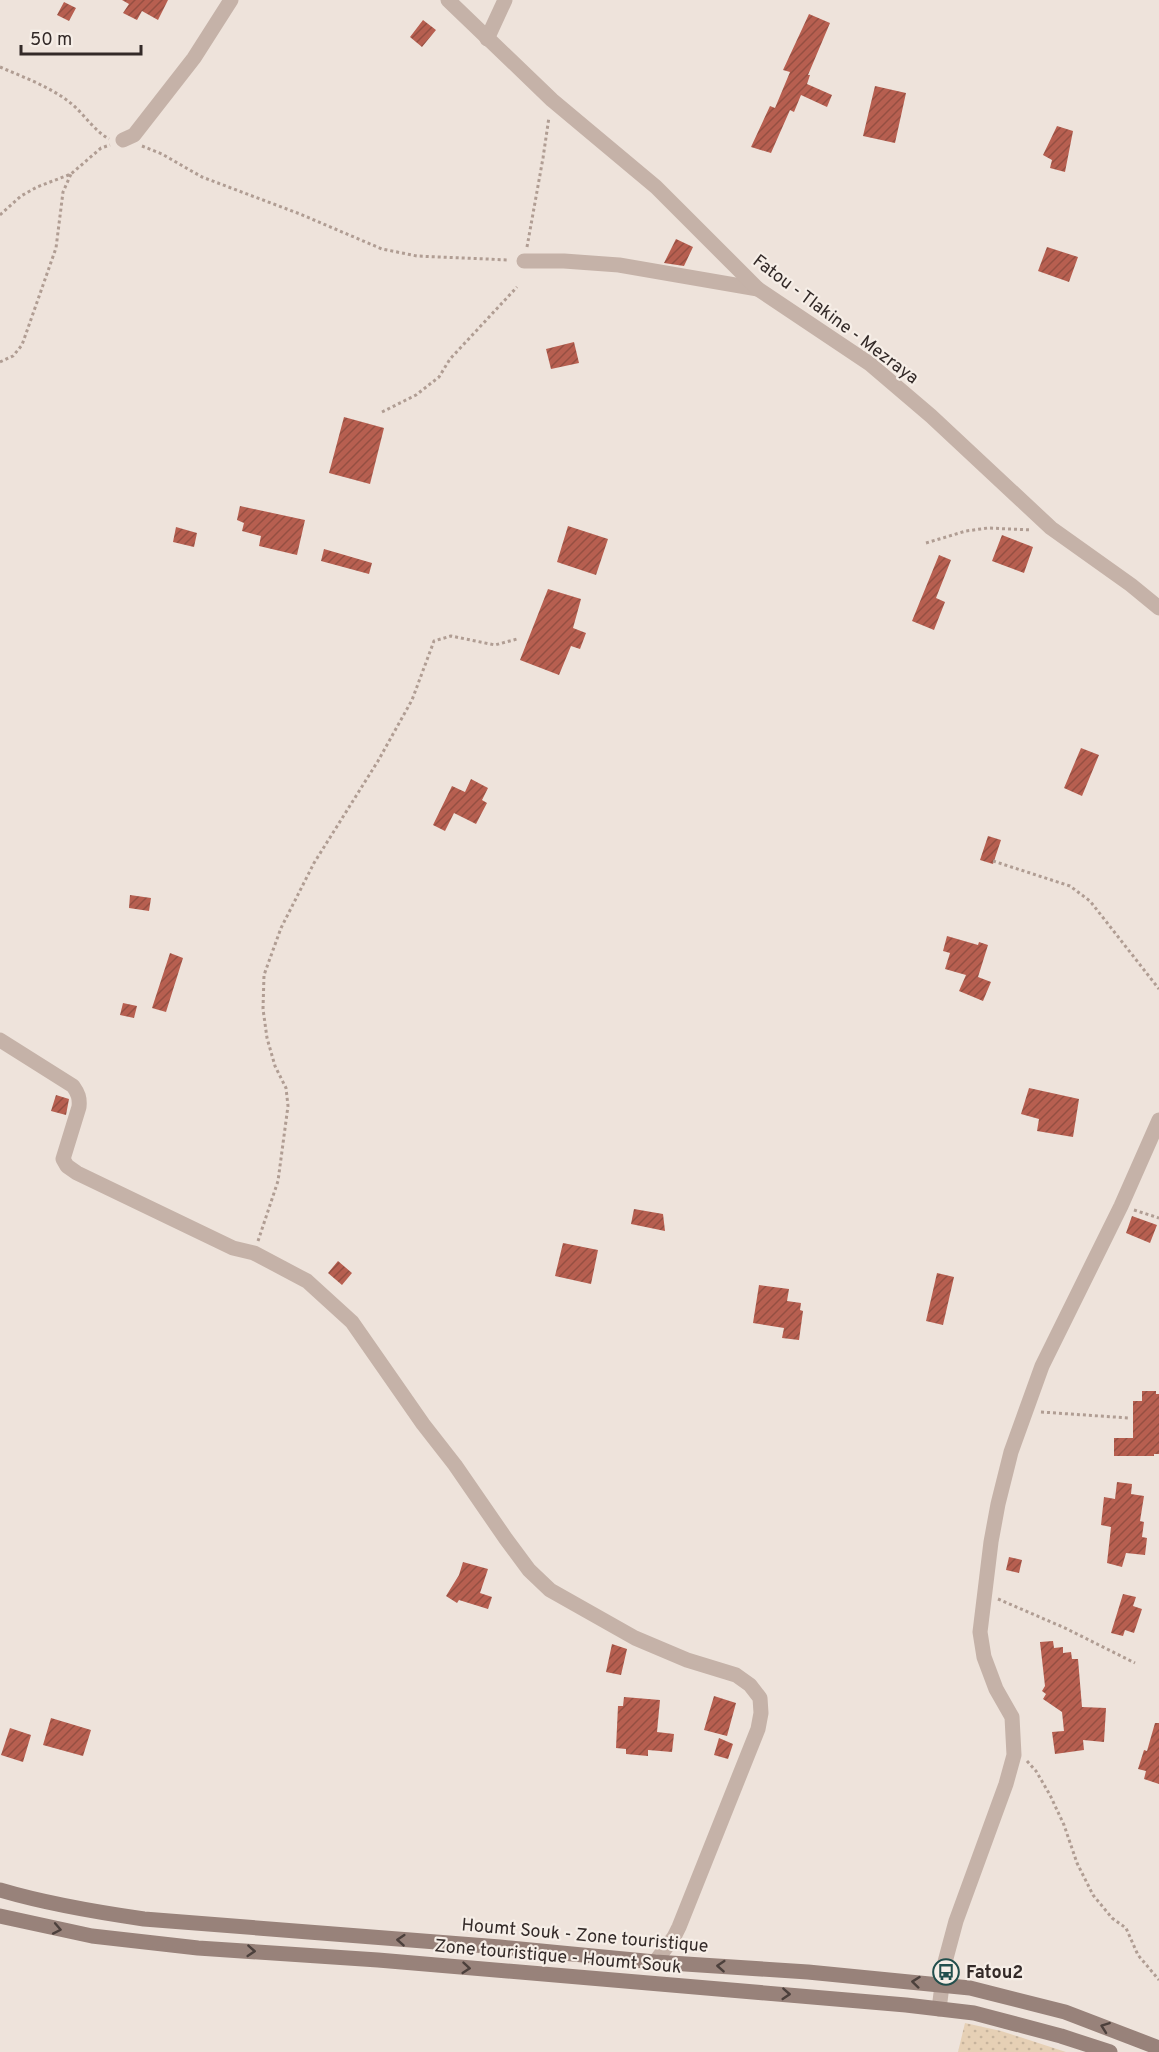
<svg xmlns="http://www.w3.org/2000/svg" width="1159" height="2052" viewBox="0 0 1159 2052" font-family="Overpass,sans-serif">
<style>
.sand{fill:url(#sand-dots)}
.building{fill:url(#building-hatch)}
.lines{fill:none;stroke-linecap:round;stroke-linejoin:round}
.path{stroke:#b09d93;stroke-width:3;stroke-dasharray:3 3;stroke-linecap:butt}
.minor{stroke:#c5b2a8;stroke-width:15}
.tertiary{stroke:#c5b2a8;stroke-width:15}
.secondary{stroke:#98827a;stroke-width:15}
.oneway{stroke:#4c403c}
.labels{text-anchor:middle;stroke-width:4.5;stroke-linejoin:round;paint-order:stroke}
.street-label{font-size:18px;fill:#332a28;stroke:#f6eee7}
.poi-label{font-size:18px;font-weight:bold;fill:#332a28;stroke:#f6eee7;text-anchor:start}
</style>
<defs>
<pattern id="sand-dots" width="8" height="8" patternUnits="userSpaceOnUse" patternTransform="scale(1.5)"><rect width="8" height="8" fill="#e6d0b5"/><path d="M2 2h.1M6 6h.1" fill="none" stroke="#c6b39c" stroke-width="1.8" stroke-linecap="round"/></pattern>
<pattern id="building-hatch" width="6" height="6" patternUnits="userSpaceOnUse" patternTransform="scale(1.5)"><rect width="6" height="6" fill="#b75f50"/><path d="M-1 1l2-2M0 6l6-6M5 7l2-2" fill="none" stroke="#954f42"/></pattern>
</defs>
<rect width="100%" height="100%" fill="#eee3db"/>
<!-- sand -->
<path class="sand" d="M965,2023L1001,2031L1066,2052H958Z"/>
<!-- building -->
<path class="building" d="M122,0H168L158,20L142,11L137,20L123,13L129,4Z
M64,2L76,8L69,21L57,15Z
M809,14L830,23L808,75H810L807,84L832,95L827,107L801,95L794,112L790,110L771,153L751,147L770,106L775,108L790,72L783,70Z
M423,20L436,30L422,47L410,37Z
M875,86L906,93L895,143L863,136Z
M1057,126L1073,131L1065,172L1050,168L1052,160L1043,155Z
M676,239L693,247L684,266L664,263Z
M1047,247L1078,257L1069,282L1038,271Z
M574,342L579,363L551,369L546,349Z
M344,417L384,428L370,484L329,473Z
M240,506L305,520L297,555L259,546L261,536L242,531L244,523L237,520Z
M568,526L608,539L596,575L557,562Z
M176,527L197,533L194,547L173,542Z
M1002,535L1033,547L1024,573L992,561Z
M324,549L372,563L369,574L321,561Z
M939,555L951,560L936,598L945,602L934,630L912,621Z
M548,589L581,599L573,628L586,633L580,649L571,646L559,675L520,660Z
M1081,748L1099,755L1082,796L1064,788Z
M471,779L488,788L482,800L487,803L476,824L454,813L445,831L433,825L452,786L465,792Z
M988,836L1001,840L993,864L980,860Z
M130,895L151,898L149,911L129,908Z
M947,936L978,945L979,942L988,945L978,977L991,982L983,1001L959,991L966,975L945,969L950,953L943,951Z
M170,953L183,958L166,1012L152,1008Z
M123,1003L137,1006L134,1018L120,1015Z
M1029,1088L1079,1099L1073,1137L1037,1131L1039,1119L1021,1114Z
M56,1095L69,1099L66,1115L51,1111Z
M634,1209L663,1214L665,1231L631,1224Z
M1132,1216L1157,1225L1150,1243L1126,1233Z
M563,1243L598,1250L591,1284L555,1276Z
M338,1261L352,1273L342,1285L328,1273Z
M937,1273L954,1277L943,1325L926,1321Z
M759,1285L789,1289L787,1301L801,1303L800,1310L803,1311L799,1340L782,1338L784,1328L753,1323Z
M1142,1391H1156V1394H1159V1454H1154V1456H1114V1438H1133V1401H1142Z
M1117,1482L1132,1484L1131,1494L1144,1496L1140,1521L1144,1522L1142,1537L1147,1538L1145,1555L1126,1553L1122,1567L1107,1563L1111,1527L1101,1525L1104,1497L1115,1499Z
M1009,1557L1022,1560L1019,1573L1006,1570Z
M463,1562L488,1569L480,1593L492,1597L488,1609L459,1600L457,1603L446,1596L459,1575Z
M1123,1594L1136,1597L1133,1606L1142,1609L1134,1633L1125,1630L1123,1636L1111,1633Z
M1053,1641L1054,1648L1063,1647V1653L1071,1652L1072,1659H1078L1082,1707L1106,1708L1104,1742L1083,1740L1084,1750L1055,1754L1052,1732L1064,1731L1062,1712L1043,1699L1046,1694L1042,1691L1045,1686L1040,1642Z
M612,1644L627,1649L621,1675L606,1672Z
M714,1696L736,1703L727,1736L704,1730Z
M624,1697L660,1700L657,1732L674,1734L672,1752L648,1750V1756L626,1754V1749L616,1748L618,1706H623Z
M51,1718L91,1730L83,1756L43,1745Z
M1155,1723H1159V1784L1144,1779L1146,1771L1138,1769L1144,1750L1147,1751Z
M10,1728L31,1735L23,1762L1,1755Z
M719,1738L733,1744L728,1759L714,1755Z"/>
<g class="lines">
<!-- path -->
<path class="path" d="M0,67C23,77 48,86 68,101C83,112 93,130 109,139
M142,146L162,154L202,177L300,214L382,249L417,256L509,260
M0,215L21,196L37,187L71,174L101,148L110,145
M527,247L543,158L549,117
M0,362L13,356L22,345L56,248L63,192L71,174
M382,412L416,395L439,377L450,359L517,287
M926,543L966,531L988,528L1032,530
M993,861L1070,886L1090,901L1159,989
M1134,1210L1159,1218
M258,1241L278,1181L288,1106L286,1088L275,1066L267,1038L263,1009L264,975L281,928L314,863L378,761L412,700L434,641L451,636L495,645L517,639
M1041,1412L1129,1418
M998,1599L1065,1628L1135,1663
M1027,1761L1036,1771L1050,1795L1064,1825L1077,1863L1093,1895L1112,1918L1126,1928L1138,1955L1159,1980"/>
<!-- minor -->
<path class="minor" d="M487,39L505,0
M123,140L134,135L194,58L231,0
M524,261H564L619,265L758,289
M0,1040L73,1086C78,1093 80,1098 79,1107L63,1159L67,1166L77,1173L233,1248L254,1253L307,1281L352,1322L423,1424L455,1465L506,1539L529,1570L550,1590L635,1638L687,1660L736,1675L750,1685L760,1698L761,1713L758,1729L679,1927L674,1937L655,1962
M939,2009L945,1962L956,1921L1006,1784L1014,1755L1012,1717L996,1689L984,1657L980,1632L991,1542L998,1504L1011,1452L1042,1366L1121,1206L1159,1120"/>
<!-- tertiary -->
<path class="tertiary" d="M448,0L552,100L656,187L758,289L870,364L931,416L1051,528L1131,585L1159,608"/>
<!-- secondary -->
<path class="secondary" d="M0,1890C47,1904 95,1912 144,1919L500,1947L655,1962L808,1972L970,1988L1065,2012L1159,2048
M0,1916L92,1936L198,1948L378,1960L906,2005L974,2013L1061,2036L1110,2052"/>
</g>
<!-- one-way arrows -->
<defs><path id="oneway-chevron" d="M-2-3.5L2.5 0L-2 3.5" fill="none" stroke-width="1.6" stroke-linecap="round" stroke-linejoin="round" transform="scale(1.5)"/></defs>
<g class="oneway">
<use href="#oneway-chevron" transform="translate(57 1929) rotate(11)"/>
<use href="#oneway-chevron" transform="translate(401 1940) rotate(-176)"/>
<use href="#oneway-chevron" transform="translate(251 1951) rotate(4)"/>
<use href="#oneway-chevron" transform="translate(721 1966) rotate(-176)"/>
<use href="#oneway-chevron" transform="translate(466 1968) rotate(5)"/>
<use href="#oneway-chevron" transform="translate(916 1982) rotate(-174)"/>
<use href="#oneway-chevron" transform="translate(786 1994) rotate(4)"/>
<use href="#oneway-chevron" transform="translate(1105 2027) rotate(-160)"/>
</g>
<!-- icons -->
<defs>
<g id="bus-ring" transform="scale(1.35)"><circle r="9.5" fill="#f6eee7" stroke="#224f4d" stroke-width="1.5"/><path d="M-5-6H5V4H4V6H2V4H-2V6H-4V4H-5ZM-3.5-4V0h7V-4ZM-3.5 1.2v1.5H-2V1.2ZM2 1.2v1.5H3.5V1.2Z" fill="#224f4d"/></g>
</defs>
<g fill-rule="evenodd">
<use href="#bus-ring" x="946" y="1972"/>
</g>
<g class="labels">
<!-- street labels -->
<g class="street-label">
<text transform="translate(836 319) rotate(37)" y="6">Fatou - Tlakine - Mezraya</text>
<text transform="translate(585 1935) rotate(5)" y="6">Houmt Souk - Zone touristique</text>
<text transform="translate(558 1956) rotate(5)" y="6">Zone touristique - Houmt Souk</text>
</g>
<!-- poi labels -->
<g class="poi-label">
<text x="966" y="1978">Fatou2</text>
</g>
</g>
<!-- scale -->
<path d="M21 45v9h120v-9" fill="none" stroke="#332a28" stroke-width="3"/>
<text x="30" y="45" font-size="18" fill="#332a28" stroke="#f6eee7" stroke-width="4.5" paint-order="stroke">50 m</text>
</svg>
